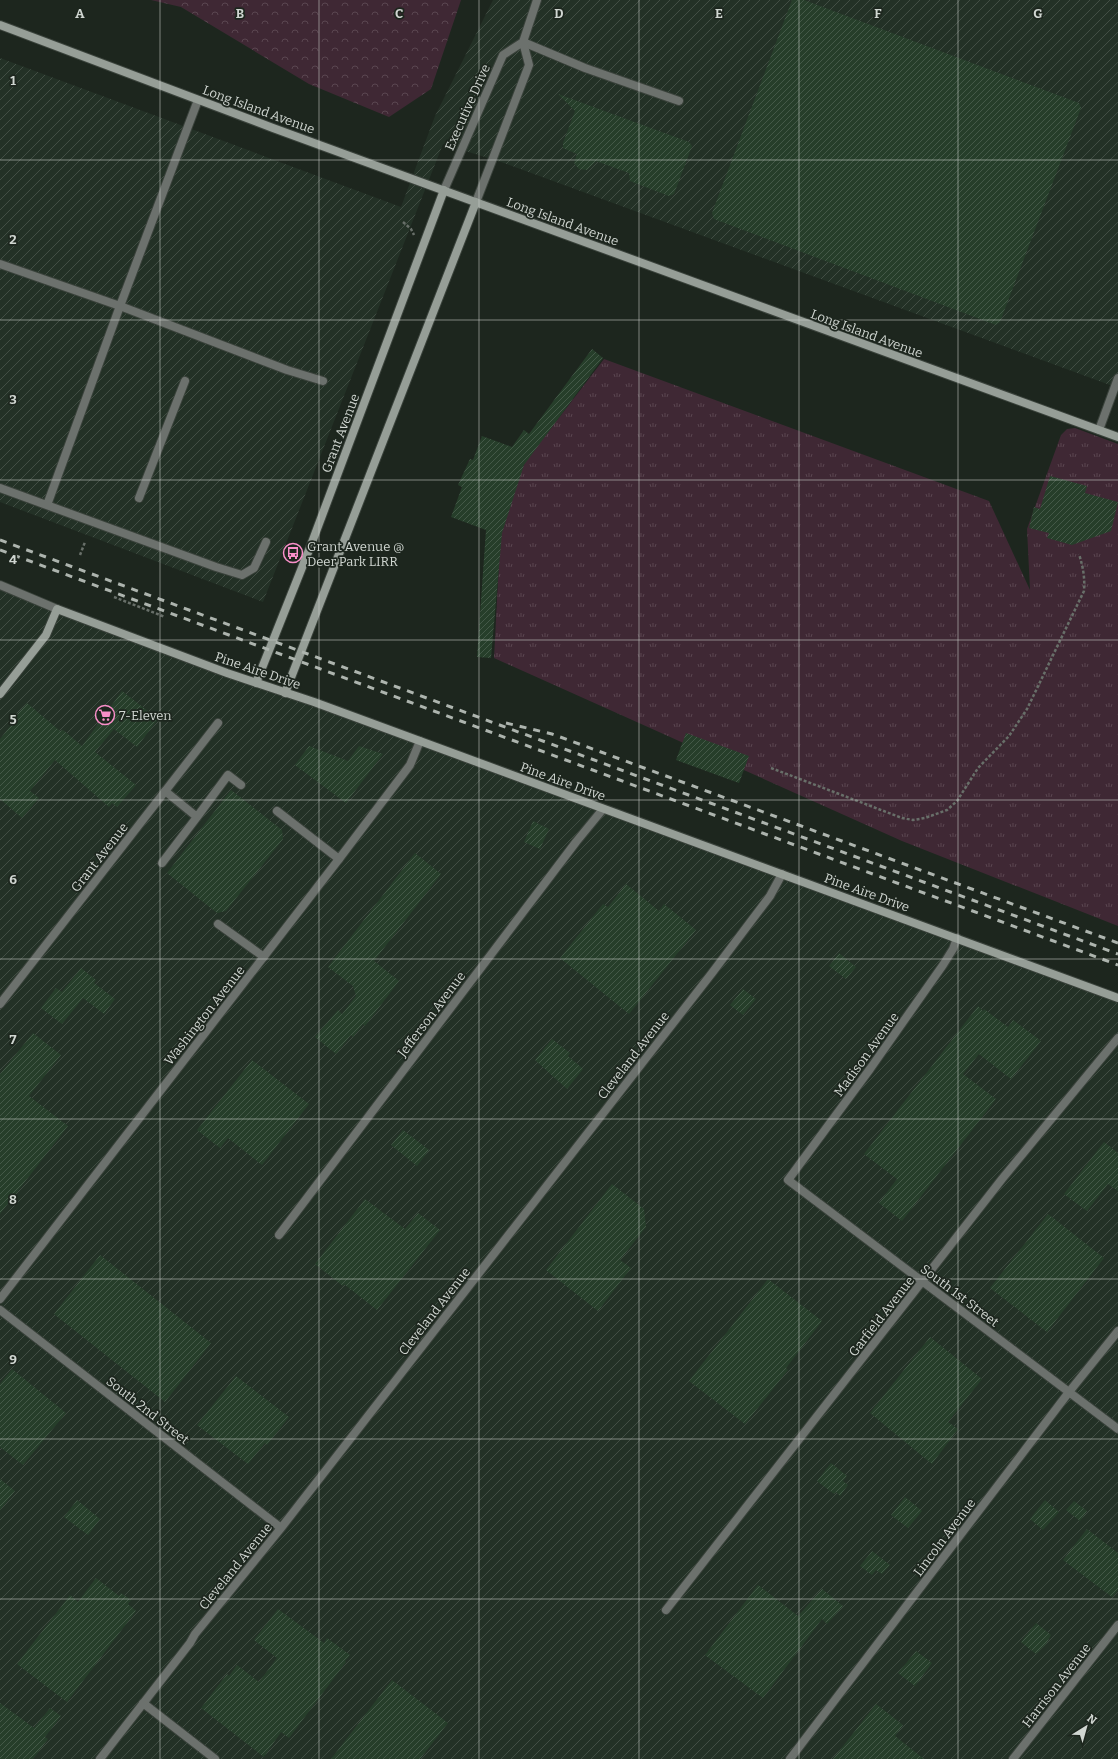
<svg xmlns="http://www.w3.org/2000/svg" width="1118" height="1759" viewBox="0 0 1118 1759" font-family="Bitter,serif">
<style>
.industrial{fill:url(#industrial-furrows)}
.grass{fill:url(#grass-tufts)}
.forest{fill:url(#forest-crowns)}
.building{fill:url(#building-hatch)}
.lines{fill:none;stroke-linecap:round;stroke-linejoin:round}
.lane-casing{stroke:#3a423b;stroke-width:10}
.street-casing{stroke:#3a423b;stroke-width:10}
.secondary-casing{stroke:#3a423b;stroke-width:10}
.path{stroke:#686f69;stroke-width:2.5;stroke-dasharray:3 2;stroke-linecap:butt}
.lane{stroke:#6c716d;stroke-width:8}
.street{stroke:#6c716d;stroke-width:8}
.secondary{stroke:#969e97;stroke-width:8}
.rail{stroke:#adb4ae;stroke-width:3;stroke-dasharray:7 7;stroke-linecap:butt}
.grid{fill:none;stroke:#d0d6d1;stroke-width:1;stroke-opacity:0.55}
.labels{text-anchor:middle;stroke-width:3.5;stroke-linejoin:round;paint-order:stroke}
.street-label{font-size:13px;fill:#d0d6d1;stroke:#1d261e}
.poi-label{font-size:13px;fill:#d0d6d1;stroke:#1d261e;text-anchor:start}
.grid-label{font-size:13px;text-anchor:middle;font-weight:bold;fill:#d0d6d1;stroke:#1d261e;stroke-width:3.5;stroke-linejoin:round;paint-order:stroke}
</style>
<defs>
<pattern id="industrial-furrows" width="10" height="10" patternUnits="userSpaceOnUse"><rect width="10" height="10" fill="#233126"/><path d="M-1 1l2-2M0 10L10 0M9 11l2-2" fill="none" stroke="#424e44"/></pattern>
<pattern id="grass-tufts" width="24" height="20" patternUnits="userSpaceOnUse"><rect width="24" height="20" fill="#3f2834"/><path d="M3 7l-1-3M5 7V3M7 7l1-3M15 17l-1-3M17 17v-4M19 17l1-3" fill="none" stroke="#5a4650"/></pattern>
<pattern id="forest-crowns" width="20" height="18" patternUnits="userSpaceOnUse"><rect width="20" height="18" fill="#3f2834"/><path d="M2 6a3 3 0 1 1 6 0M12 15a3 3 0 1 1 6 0" fill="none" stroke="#5a4650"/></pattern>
<pattern id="building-hatch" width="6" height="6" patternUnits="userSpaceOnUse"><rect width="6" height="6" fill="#263e2a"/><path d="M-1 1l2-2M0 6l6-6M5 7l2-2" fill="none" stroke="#445948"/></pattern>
</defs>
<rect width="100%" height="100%" fill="#1d261e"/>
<!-- industrial -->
<path class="industrial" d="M493,0H1118V388L504,163L443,144L263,602L0,502V58L401,207L435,116Z
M0,585L1118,998V1759H0Z"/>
<!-- grass -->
<path class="grass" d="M604,359L989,501L1030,590L1027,529L1061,435L1067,429L1075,428L1118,444V926L902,841L494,658L501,523L525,462Z"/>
<!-- forest -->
<path class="forest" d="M151,0H461L431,89L389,117L309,84L181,7Z"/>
<!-- building -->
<path class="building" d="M792,0H804L1079,103L1081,108L1000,322L996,325L714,219L712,213Z
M558,94L689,142L692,146L674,194L669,196L630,181L629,173L596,161L587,170L579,169L574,163L577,154L563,148V143L575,111Z
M592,349L603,358L524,465L502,533L491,658L477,657L486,530L451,517L462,487L458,485L470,459L473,460L482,436L512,447L524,430L529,434Z
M1050,476L1087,486L1085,493L1118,502L1111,531L1072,545L1047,538L1049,533L1029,528L1034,507L1040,509Z
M122,691L158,719L137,747L114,729L95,752L136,785L117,807L112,803L109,807L55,760L30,791L39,798L22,818L0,799V739L15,720L13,719L27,703L60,731L63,730L82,746Z
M686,733L749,756L739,783L676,760Z
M309,746L348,761L359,746L383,754L346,803L295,765Z
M231,790L282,830L283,839L226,911L217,913L167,873Z
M533,821L549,829L540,849L524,842Z
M415,853L441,874L374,961L399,981L365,1026L363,1024L353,1037L351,1035L336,1054L315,1037L338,1010L342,1014L356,996L353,986L328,967Z
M626,884L659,911L664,904L696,930L629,1014L560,958L603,904L608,907Z
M839,953L856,967L846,979L829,966Z
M81,968L96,980L94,983L115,999L104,1014L83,998L62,1024L41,1008L56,988L62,992Z
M743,989L756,999L743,1015L730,1005Z
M978,1006L983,1011L984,1009L1008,1027L1013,1020L1041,1041L1011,1079L979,1054L963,1074L996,1099L902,1221L879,1203L897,1179L864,1154Z
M33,1033L61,1055L29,1096L68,1126L0,1214V1074Z
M552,1039L570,1053L568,1056L583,1069L567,1089L535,1060Z
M252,1060L309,1104L262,1165L228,1138L220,1148L197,1130Z
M403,1130L429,1150L417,1166L391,1145Z
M1104,1142L1118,1153V1191L1108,1184L1087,1211L1064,1194Z
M612,1184L644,1209L646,1227L620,1260L631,1268L598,1311L546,1270Z
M365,1199L405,1229L418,1213L440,1230L377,1310L344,1284L343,1286L315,1264Z
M1048,1214L1104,1258L1047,1332L990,1288Z
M100,1255L211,1343L165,1402L54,1314Z
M768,1279L822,1321L786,1368L788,1370L745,1424L689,1381Z
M930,1337L982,1379L948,1422L958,1429L932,1464L870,1413Z
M12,1369L66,1413L23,1465L0,1447V1384Z
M236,1376L289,1417L267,1445L265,1443L248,1464L197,1425Z
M831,1463L847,1476L843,1481L848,1485L840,1496L836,1492L834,1494L817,1481Z
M0,1479L15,1491L0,1510Z
M905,1497L922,1511L908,1528L891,1515Z
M77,1500L100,1519L88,1535L64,1517Z
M1045,1500L1059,1512L1043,1530L1030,1519Z
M1074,1501L1087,1511L1080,1521L1066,1510Z
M1087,1529L1118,1553V1590L1112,1597L1063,1560Z
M872,1551L890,1565L882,1574L876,1570L872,1575L860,1566Z
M96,1578L119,1596L121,1593L131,1600L128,1604L136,1611L67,1702L17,1664L70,1595L78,1602Z
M758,1585L798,1616L822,1589L843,1606L827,1624L822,1619L763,1698L705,1655Z
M278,1609L324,1643L327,1638L350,1655L345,1661L346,1662L289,1738L281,1732L264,1757L201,1708L227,1674L229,1676L237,1665L259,1682L277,1658L254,1640Z
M1036,1623L1051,1635L1046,1644L1036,1654L1021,1642Z
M916,1651L932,1663L915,1686L898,1673Z
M392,1680L448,1723L420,1759H331Z
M0,1703L34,1728L50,1708L61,1716L45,1737L48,1739L33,1759H0Z
M876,1704L903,1725L895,1736L924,1759H833Z"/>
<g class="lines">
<!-- lane casing -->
<g class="lane-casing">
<path id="lane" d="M523,42L585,68L679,101
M0,264L120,306L287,370L323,381
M0,488L216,567L242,575L254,568L266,542
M139,498L185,381
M47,505L120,306L198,100
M165,791L197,817L228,775L241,785
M277,811L339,859
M162,863L197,817
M218,924L264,957"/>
</g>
<!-- street casing -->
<g class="street-casing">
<path id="street" d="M444,190L503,55L523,42
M476,202L529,65L523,42L537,0
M1099,430L1118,378
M0,585L57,609
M957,938L953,949L943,965L870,1069L788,1180L1118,1429
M0,1004L218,723
M279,1235L576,842L603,809
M0,1299L339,859L410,765L420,741
M0,1310L281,1528
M666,1610L1002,1179L1118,1038
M143,1703L215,1759
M100,1759L190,1643L195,1634L281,1528L712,973L770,896L782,874
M790,1759L1069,1392L1118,1331
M1013,1759L1118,1625"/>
</g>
<!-- secondary casing -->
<g class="secondary-casing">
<path id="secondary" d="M0,25L273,128L1118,437
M256,683L311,545L444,190
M285,693L476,202
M0,694L46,635L57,609L227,673L314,702L1118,998"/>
</g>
<!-- path -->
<path class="path" d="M403,222L411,229L414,235
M80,555L85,542
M114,597L165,617
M771,768L902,818L913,820L925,818L947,810L957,801L978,768L1009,736L1027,709L1084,591C1085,577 1083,567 1079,554"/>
<!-- lane -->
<use href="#lane" class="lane"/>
<!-- street -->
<use href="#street" class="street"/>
<!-- secondary -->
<use href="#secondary" class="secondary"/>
<!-- rail -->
<path class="rail" d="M0,540L1118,954
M0,550L1118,965
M506,723L552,734L582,745L1118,943"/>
</g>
<!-- grid -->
<path class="grid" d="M160,0V1759M319,0V1759M479,0V1759M639,0V1759M799,0V1759M958,0V1759M0,160H1118M0,320H1118M0,480H1118M0,640H1118M0,800H1118M0,959H1118M0,1119H1118M0,1279H1118M0,1439H1118M0,1599H1118"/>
<!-- icons -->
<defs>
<g id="bus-ring" transform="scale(1)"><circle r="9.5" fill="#1d261e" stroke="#f98fc9" stroke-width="1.5"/><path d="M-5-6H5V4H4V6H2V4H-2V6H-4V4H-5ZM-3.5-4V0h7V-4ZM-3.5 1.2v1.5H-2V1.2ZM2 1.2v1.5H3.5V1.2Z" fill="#f98fc9"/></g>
<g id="supermarket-ring" transform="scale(1)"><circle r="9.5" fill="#1d261e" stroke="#f98fc9" stroke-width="1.5"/><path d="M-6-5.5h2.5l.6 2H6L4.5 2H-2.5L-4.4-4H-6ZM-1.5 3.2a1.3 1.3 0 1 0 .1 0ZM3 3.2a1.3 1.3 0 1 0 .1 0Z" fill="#f98fc9"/></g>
</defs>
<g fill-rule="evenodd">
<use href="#bus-ring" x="293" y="553"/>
<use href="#supermarket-ring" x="105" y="715"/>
</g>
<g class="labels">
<!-- street labels -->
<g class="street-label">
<text transform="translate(467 107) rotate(-66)" y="5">Executive Drive</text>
<text transform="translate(259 109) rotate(20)" y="5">Long Island Avenue</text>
<text transform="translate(563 221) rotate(20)" y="5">Long Island Avenue</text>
<text transform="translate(867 333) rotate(20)" y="5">Long Island Avenue</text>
<text transform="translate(340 433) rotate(-69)" y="5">Grant Avenue</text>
<text transform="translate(258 670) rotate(19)" y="5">Pine Aire Drive</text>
<text transform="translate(563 781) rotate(20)" y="5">Pine Aire Drive</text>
<text transform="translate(99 857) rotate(-52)" y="5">Grant Avenue</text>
<text transform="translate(867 892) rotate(20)" y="5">Pine Aire Drive</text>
<text transform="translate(431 1014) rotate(-53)" y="5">Jefferson Avenue</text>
<text transform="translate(204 1015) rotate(-52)" y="5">Washington Avenue</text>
<text transform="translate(866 1054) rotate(-54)" y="5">Madison Avenue</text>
<text transform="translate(633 1055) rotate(-52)" y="5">Cleveland Avenue</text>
<text transform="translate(960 1295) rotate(37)" y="5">South 1st Street</text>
<text transform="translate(434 1311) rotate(-52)" y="5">Cleveland Avenue</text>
<text transform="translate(881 1316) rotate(-52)" y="5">Garfield Avenue</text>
<text transform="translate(148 1410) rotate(38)" y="5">South 2nd Street</text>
<text transform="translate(944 1537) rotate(-53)" y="5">Lincoln Avenue</text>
<text transform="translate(235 1566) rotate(-51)" y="5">Cleveland Avenue</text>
<text transform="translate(1056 1685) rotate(-52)" y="5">Harrison Avenue</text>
</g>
<!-- poi labels -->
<g class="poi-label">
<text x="307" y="551">Grant Avenue @<tspan x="307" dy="15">Deer Park LIRR</tspan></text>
<text x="119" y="720">7-Eleven</text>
</g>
</g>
<g class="grid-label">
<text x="80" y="18">A</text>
<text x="240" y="18">B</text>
<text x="399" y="18">C</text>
<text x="559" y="18">D</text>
<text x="719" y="18">E</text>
<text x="878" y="18">F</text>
<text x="1038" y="18">G</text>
<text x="13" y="85">1</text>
<text x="13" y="244">2</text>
<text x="13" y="404">3</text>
<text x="13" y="564">4</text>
<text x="13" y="724">5</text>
<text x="13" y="884">6</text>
<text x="13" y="1044">7</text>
<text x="13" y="1204">8</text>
<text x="13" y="1364">9</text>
</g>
<!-- north arrow -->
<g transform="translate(1086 1727) rotate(37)" stroke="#1d261e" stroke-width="3" paint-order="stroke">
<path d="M0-3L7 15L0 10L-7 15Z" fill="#d0d6d1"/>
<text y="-6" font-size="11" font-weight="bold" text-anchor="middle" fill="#d0d6d1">N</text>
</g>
</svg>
